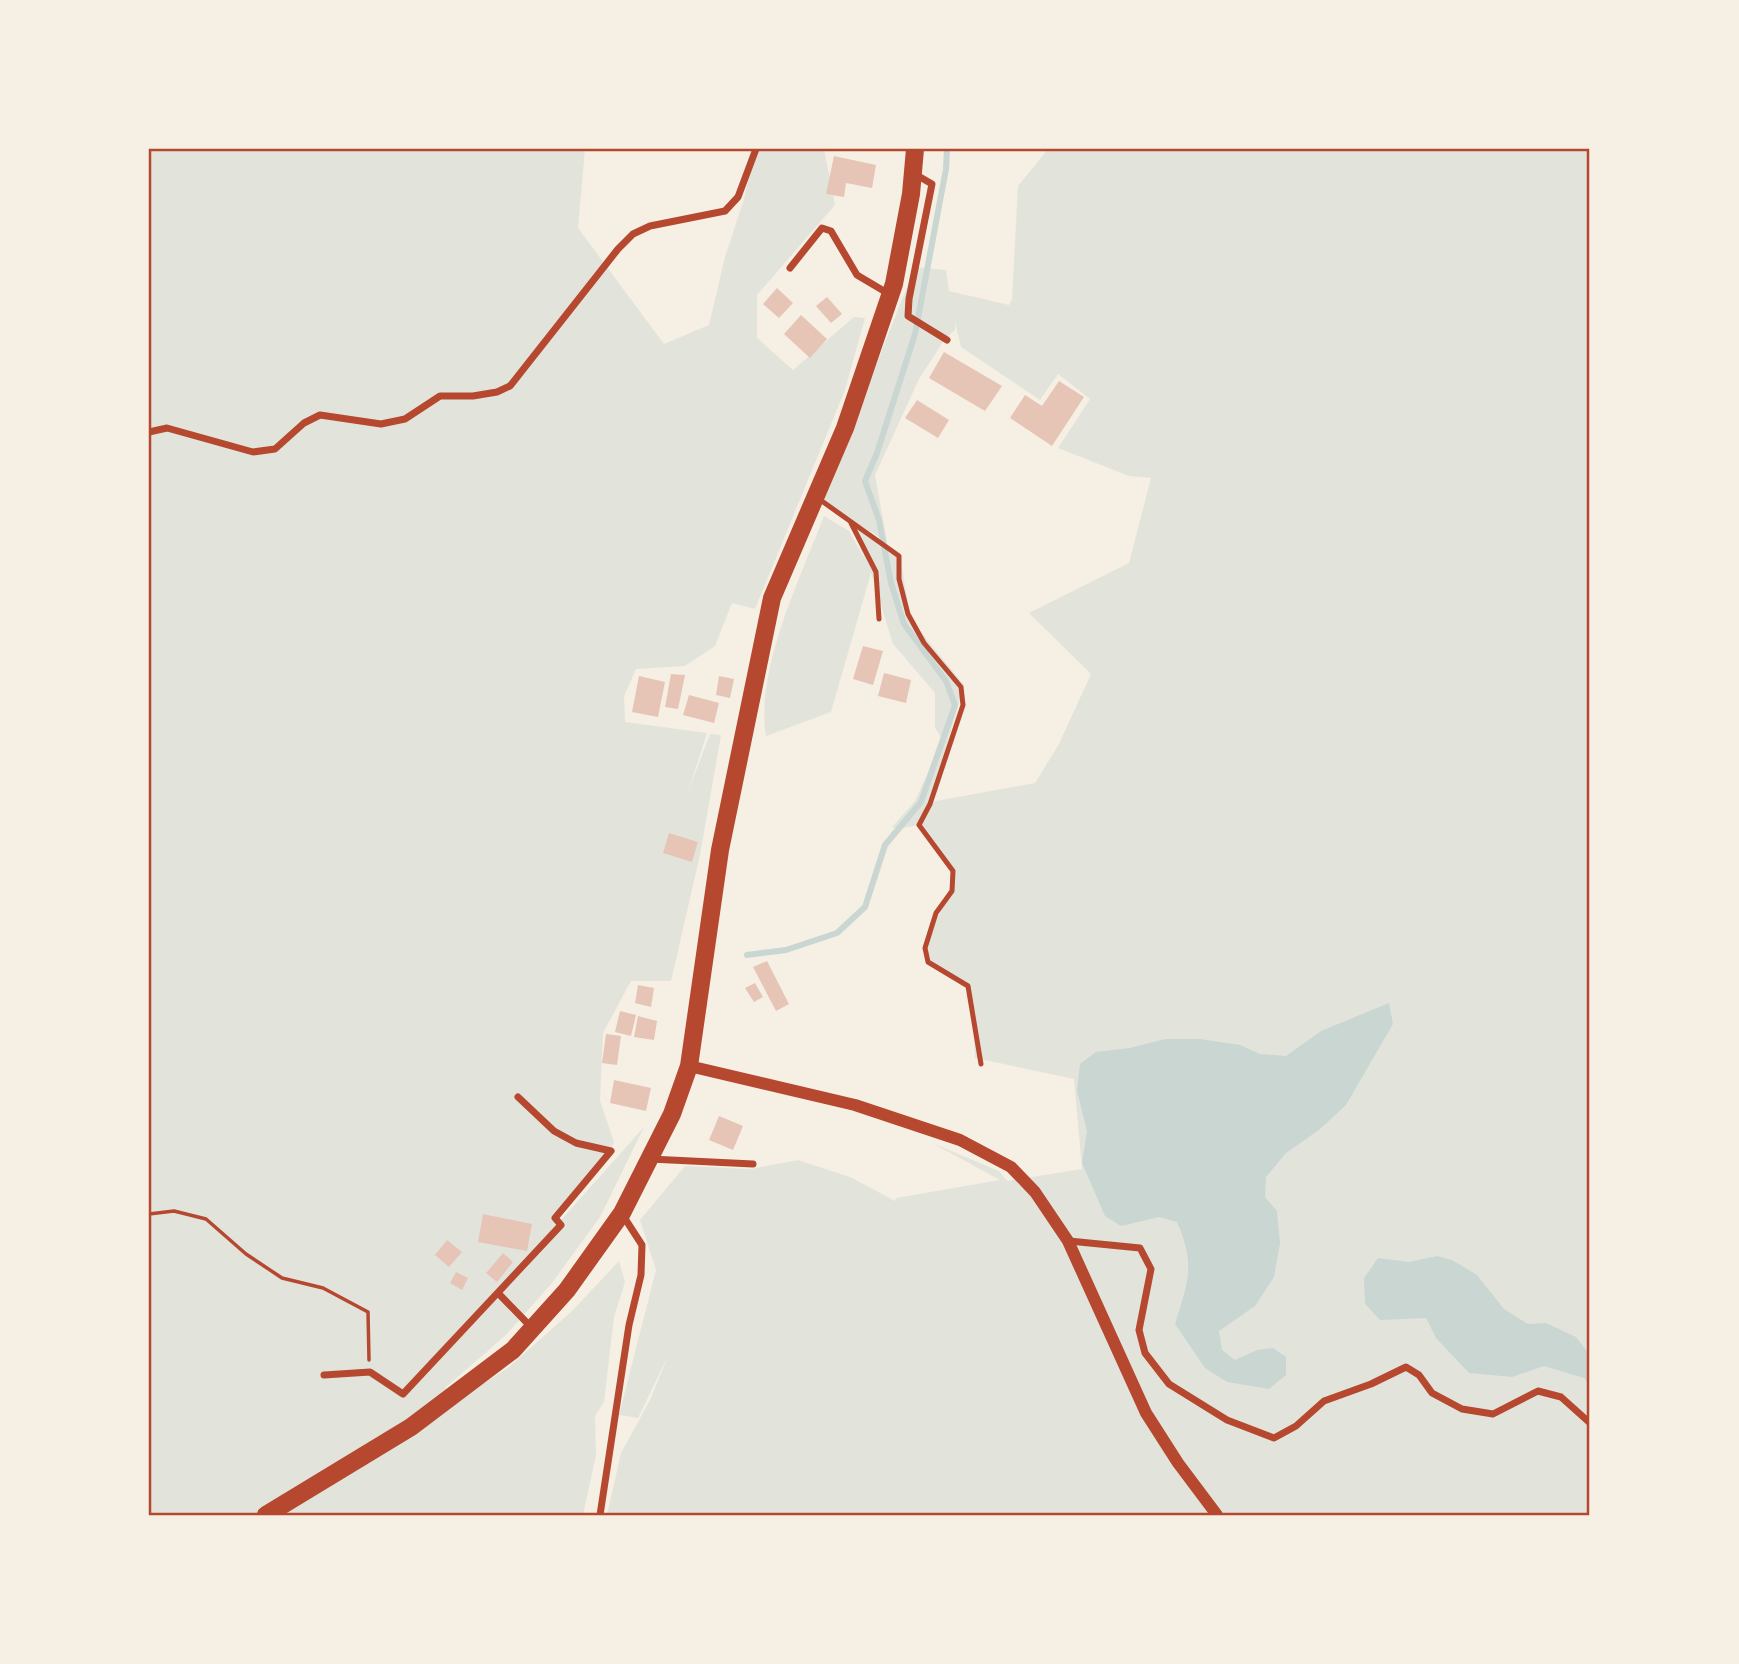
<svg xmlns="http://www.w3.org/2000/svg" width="1739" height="1664" viewBox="0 0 1739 1664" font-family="Merriweather,serif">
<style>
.green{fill:#e2e4dc}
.water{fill:#c9d6d2}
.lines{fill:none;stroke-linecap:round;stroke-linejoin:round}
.stream{stroke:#c9d6d2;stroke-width:6}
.building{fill:#e6c5b7}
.path{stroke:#b5482f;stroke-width:3.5}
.service{stroke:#b5482f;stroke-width:5}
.minor{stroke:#b5482f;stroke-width:7}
.tertiary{stroke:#b5482f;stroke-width:12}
.primary{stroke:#b5482f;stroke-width:18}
.neatline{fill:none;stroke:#b5482f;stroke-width:2.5}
</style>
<rect width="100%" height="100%" fill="#f6efe4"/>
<!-- green -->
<path class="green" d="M149,149H585L578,228L664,344L709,325L725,257L744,199L755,149H824L835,205L757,295V338L793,370L854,317L865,318L845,390L755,609L732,603L715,646L685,666L636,669L624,696L625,722L707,733L688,792L710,734L721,735L700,855L671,981H631L603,1033L600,1101L614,1142L607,1155L555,1217L561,1220L644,1127L600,1217L552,1283L506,1335L445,1388L468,1394L509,1367L572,1311L619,1261L625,1282L614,1317L604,1402L595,1416L596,1455L583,1515H149Z
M1048,149H1590V1515H607L621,1453L650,1400L669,1354L638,1418L619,1415L656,1270L640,1220L685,1166L750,1169L798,1160L850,1177L895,1201L896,1198L1000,1180L932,1143L999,1171L1007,1181L1082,1169L1074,1079L975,1058L973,1011L968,986L928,962C920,925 962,896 952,869C948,859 926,835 918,825L899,829L892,827L915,801L943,740L935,728V693L893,644L871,573L831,712L766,736C755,670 800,579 824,516L849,531L866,561L848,520L900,557L911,620L964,685L930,804L936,801L1035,783L1059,744L1091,674L1029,613L1129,563L1151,478L1129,476L1058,448L1090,399L1058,374L1040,400L961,347L955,323V330L945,339L919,379L875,475L887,542L822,501L915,267L946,270L949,291L1009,305L1012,299L1018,186Z"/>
<!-- water -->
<path class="water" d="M1389,1003L1393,1024L1346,1105L1319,1130L1286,1153L1266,1177L1265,1197L1277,1211L1280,1243L1274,1277L1255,1306L1219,1331L1222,1350L1235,1360L1257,1350L1273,1348L1286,1357V1375L1269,1389L1227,1382L1205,1368L1175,1324C1188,1282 1196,1265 1177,1222L1159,1217L1121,1226L1105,1216L1082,1163L1087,1131L1077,1091L1080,1064L1096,1052L1130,1048L1165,1039H1200L1240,1045L1260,1054L1286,1056L1321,1031Z
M1437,1256L1452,1260L1477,1275L1504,1309L1528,1324L1546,1323L1576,1337L1590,1355V1385L1584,1378L1544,1366L1512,1377L1469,1373L1436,1338L1426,1318L1380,1320L1365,1304L1364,1278L1378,1258L1409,1262Z"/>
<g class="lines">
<!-- stream -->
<path class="stream" d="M747,955L786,950L837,933L865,907L885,845L921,802L955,705L946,681L904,624L891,583L879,520L865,481L877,453L915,334L946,169L947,149"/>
</g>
<!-- building -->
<path class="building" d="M834,156L876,165L872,188L846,183L844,197L826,194Z
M777,288L793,303L779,318L763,304Z
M827,297L842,314L831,323L816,306Z
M801,315L827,339L810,358L784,334Z
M944,352L1002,386L985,411L929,378Z
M1059,381L1084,397L1052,446L1010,418L1025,395L1042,406Z
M917,400L949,420L938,438L905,418Z
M863,646L883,651L873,685L853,679Z
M884,673L911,680L906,703L878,696Z
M671,674L685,675L678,709L665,707Z
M639,676L665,682L658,717L632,712Z
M719,676L734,679L730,698L716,695Z
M689,695L719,703L714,723L683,715Z
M669,833L698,842L692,862L663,853Z
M767,961L789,1004L776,1011L753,967Z
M755,983L763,997L754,1002L745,988Z
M638,985L654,988L651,1007L635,1003Z
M620,1011L636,1015L631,1036L615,1032Z
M638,1016L657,1021L654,1040L634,1037Z
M606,1034L621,1036L617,1065L602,1063Z
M614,1080L651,1088L646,1111L610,1103Z
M719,1116L743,1126L733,1150L709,1140Z
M483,1214L532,1224L527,1251L478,1242Z
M447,1240L462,1252L449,1267L435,1255Z
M503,1253L513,1262L497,1282L486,1273Z
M456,1272L468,1278L462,1290L450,1283Z"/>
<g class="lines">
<!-- path -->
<path class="path" d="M149,1214L174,1211L206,1219L246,1254L282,1278L323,1288L368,1312L369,1360"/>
<!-- service -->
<path class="service" d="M819,499L899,556V579L908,614L924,643L961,687L963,705L930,804L919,825L953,871L952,891L936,913L925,948L928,962L968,986L981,1064
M851,523L876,572L879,619"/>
<!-- minor -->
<path class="minor" d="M913,173L932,184L909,299L908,316L947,340
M790,268L822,228L831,231L857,275L889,294
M149,432L167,428L253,452L275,449L304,423L320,415L381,424L405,419L440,396H473L497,392L510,386L618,249L633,234L650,226L725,211L738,197L756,149
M650,1159L753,1164
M1069,1241L1140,1248L1151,1269L1139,1330L1145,1353L1169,1384L1227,1420L1274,1438L1296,1426L1324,1401L1371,1384L1406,1367L1419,1375L1432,1393L1462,1409L1493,1414L1538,1391L1561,1397L1590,1423
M498,1293L532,1328
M324,1375L370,1372L403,1394L561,1225L555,1218L611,1151L576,1143L554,1131L518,1097
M600,1515L629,1325L641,1275L642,1245L622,1214"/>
<!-- tertiary -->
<path class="tertiary" d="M689,1066L855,1105L960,1140L1011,1167L1035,1192L1068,1241L1146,1413L1178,1463L1217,1515"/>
<!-- primary -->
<path class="primary" d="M266,1515L411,1427L513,1350L567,1290L622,1213L672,1114L689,1066L720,850L772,598L845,428L894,284L911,194L915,149"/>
</g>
<!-- border -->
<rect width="1739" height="1664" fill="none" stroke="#f6efe4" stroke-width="301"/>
<rect x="150" y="150" width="1438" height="1364" class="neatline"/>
</svg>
